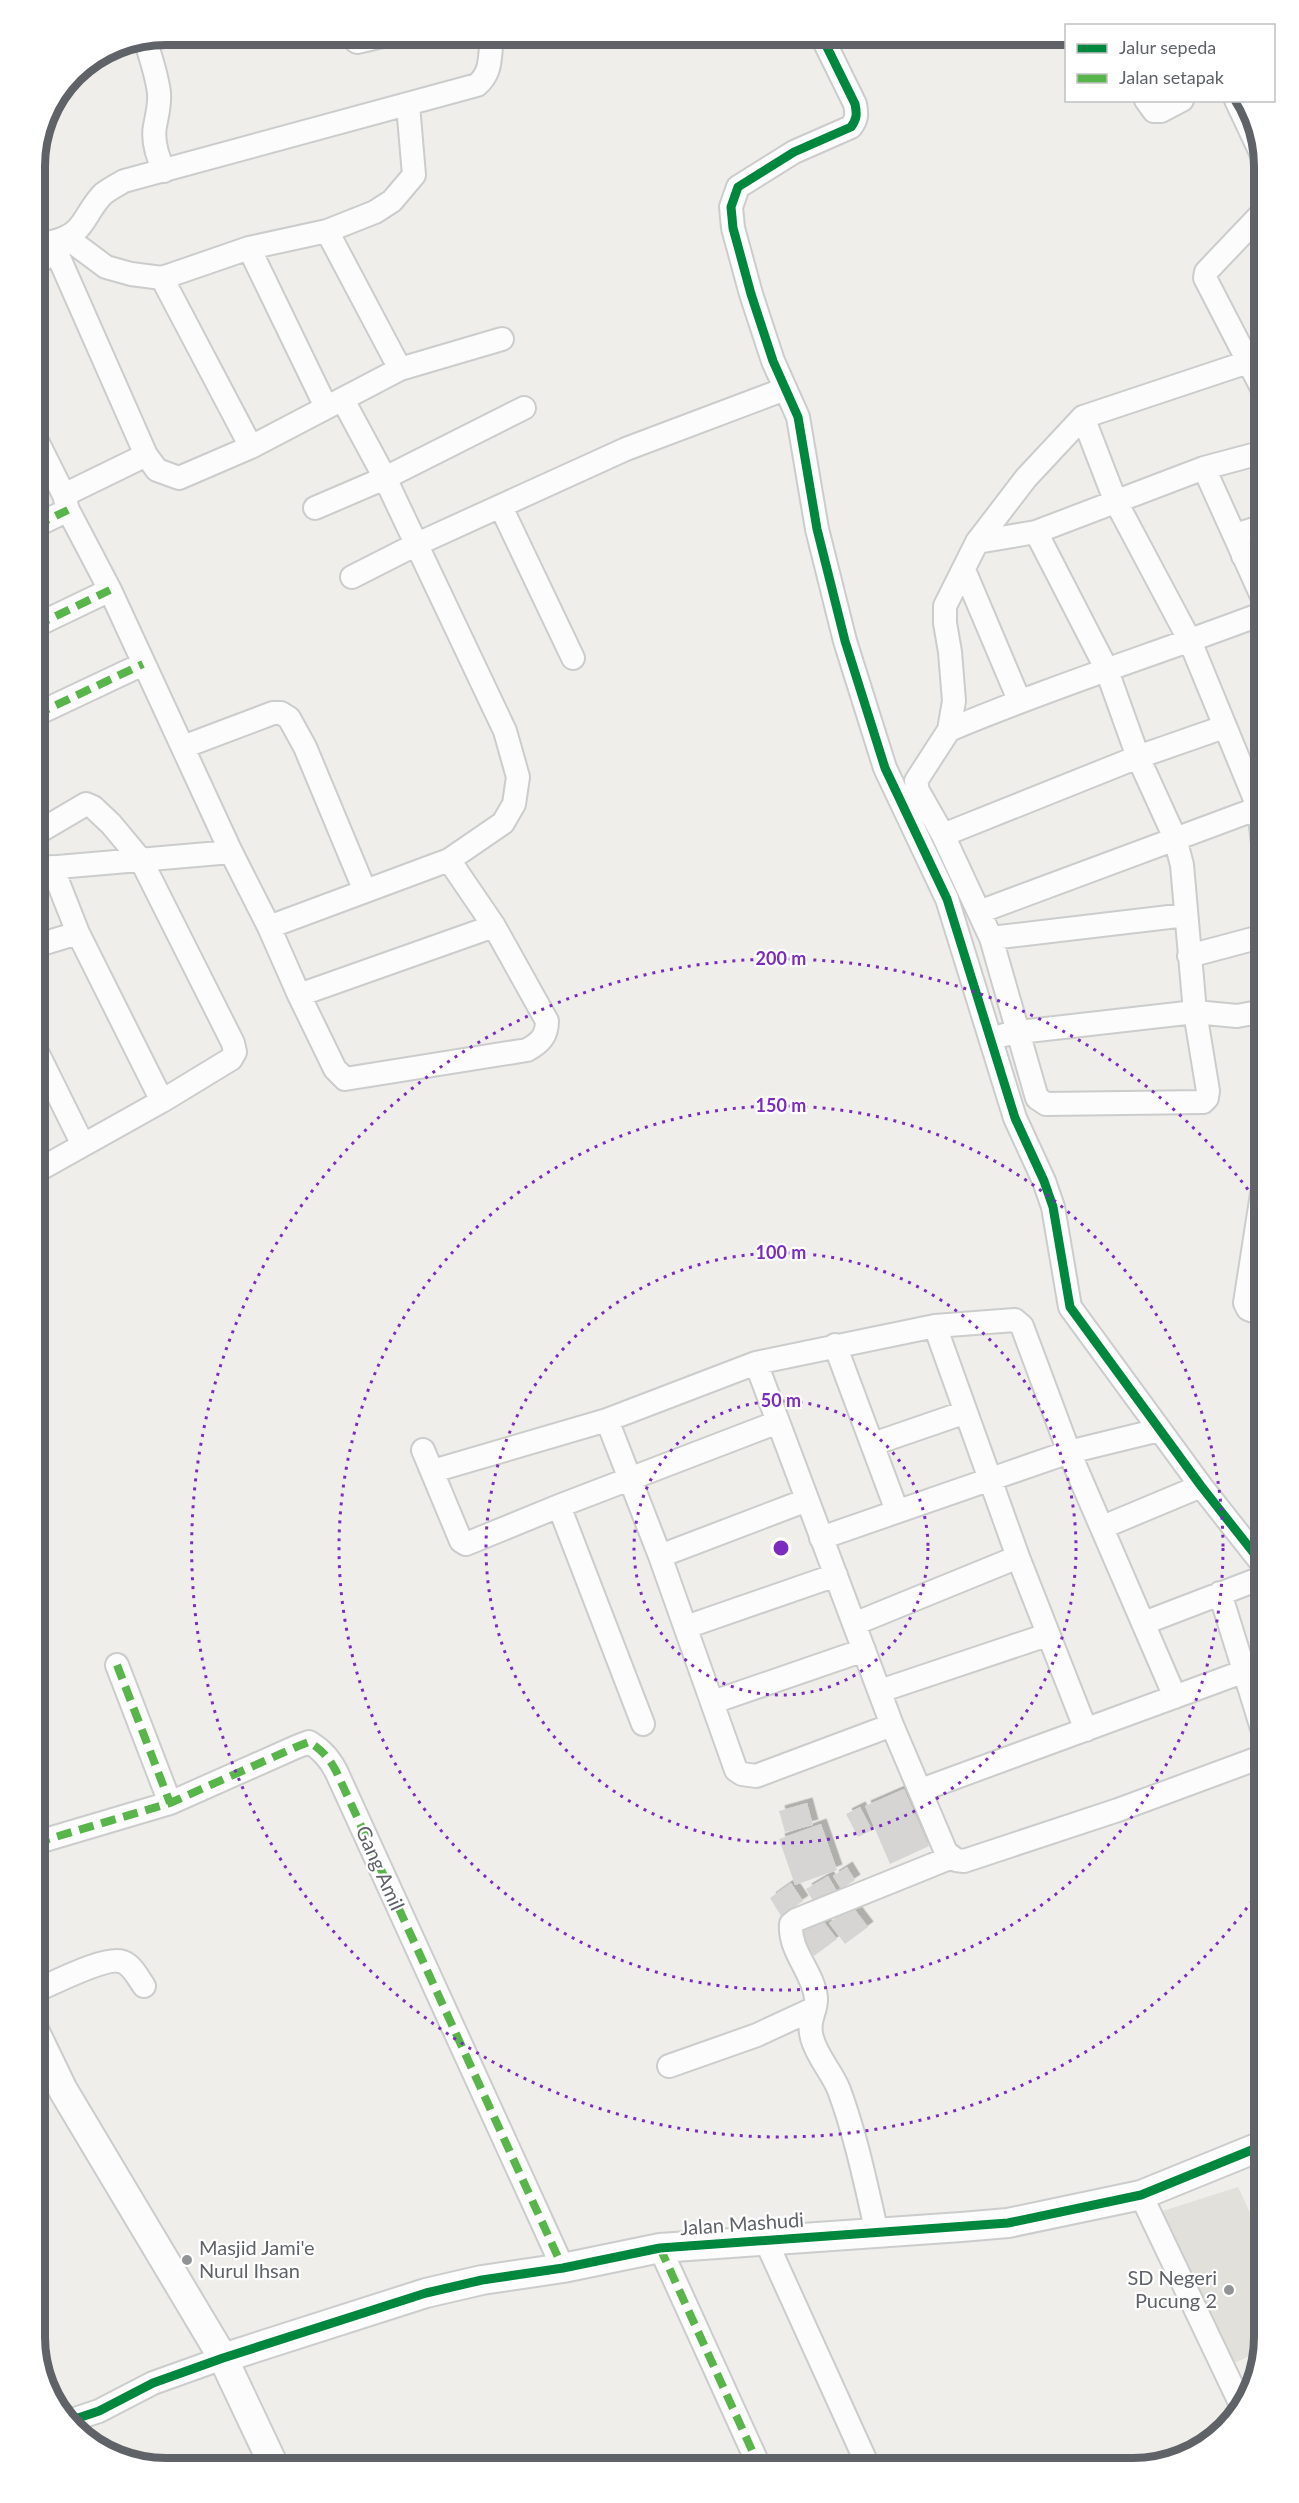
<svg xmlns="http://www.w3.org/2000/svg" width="1299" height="2503" viewBox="0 0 1299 2503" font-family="Lato,sans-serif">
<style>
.education{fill:#e2e0da}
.building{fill:#d6d5d3;filter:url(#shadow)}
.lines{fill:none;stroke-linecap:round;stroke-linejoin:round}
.minor-casing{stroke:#cbcccc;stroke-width:26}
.tertiary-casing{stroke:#cbcccc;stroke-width:32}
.minor{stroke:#fdfcfc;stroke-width:22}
.tertiary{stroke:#fdfcfc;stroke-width:28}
.quiet{stroke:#58b549;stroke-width:8;stroke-dasharray:15 8;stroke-linecap:butt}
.cycleway-casing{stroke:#fff;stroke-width:13}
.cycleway{stroke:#00873e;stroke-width:9}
.ring{fill:none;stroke:#7b2cbf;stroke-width:3;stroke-dasharray:3 6}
.poi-dot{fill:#919496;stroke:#fff;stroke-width:2}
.labels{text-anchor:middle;stroke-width:4.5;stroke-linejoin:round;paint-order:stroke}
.street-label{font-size:20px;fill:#5f6368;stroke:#fff}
.poi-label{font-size:20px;fill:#5f6368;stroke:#fff;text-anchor:start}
.rim{fill:none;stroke:#5f6368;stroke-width:8}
.centre{fill:#7b2cbf;stroke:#fff;stroke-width:3}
.ring-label{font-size:18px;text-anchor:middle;font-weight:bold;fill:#7b2cbf;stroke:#fff;stroke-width:4.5;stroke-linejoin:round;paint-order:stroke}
</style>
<defs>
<filter id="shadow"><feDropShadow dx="5.5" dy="-5.5" stdDeviation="0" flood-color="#0004"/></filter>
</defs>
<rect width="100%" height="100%" fill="#efeeea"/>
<!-- education -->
<path class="education" d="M1238,2187L1264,2243V2337L1260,2351L1230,2365L1156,2213Z"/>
<!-- building -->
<path class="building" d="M904,1789L929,1846L890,1864L865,1806Z
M807,1803L813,1825L785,1832L779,1811Z
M860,1807L872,1830L858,1837L846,1814Z
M821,1824L837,1870L795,1885L779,1839Z
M847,1867L855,1880L841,1889L833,1876Z
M828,1876L838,1893L816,1906L806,1889Z
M791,1883L803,1901L781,1916L770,1898Z
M852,1906L868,1927L845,1944L829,1923Z
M820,1917L837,1939L814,1956L797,1933Z"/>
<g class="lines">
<!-- minor casing -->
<g class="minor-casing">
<path id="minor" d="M349,35L357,42L387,35
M821,35L855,104C857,114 857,119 851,127L794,152L738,187L731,207L733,228L751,294L773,361L798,417L817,529L845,641L885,768L947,899L1015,1118L1044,1181L1053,1207L1070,1307L1201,1486L1264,1566
M145,39C150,56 157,75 159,93C160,105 157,115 155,126C152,141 158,158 164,171
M1146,100L1154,111H1161L1182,100
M1236,100L1262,155
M327,231L400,369
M67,238L106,267L131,274L162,278L249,248L327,231L375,212L392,201L414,175L408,105
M52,242C86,234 82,216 103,194C109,189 117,185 124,181L477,85C494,70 488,55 493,35
M35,246L52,242L146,455L157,470L179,478L251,447L400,369L502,339
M249,248L326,407
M35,266L55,249
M162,278L251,447
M1264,392L1205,278L1206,272L1264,211
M1083,417L1115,500L1190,641L1259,809L1264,852
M35,437L64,495L68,510L110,590L231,852L269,927L299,995L335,1069L345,1079L527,1050C540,1043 547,1036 547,1021L494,926L449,860
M1204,468L1264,601
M64,495L146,455
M501,507L573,658
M315,508L385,478L524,408
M35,526L68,510
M1036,532L1106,668L1138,757L1175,838L1182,865L1195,1012L1208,1091L1207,1098L1203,1102L1046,1104L1037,1098L991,938L943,835L918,791L916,781L949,730L954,701L950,652L945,623V606L977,542L1026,478L1083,417L1248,362
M1235,535L1264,526
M977,542L1036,532L1204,468L1264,452
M1243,556L1264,550
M964,570L1019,700
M352,577L415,545L626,449L785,389
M35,626L110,590
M35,715L143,664
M949,730C1053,686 1159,653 1264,613
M183,747L273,713H281L289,718L305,747L365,891
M35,834L86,804L93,807L111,824L141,860L233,1043L235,1052L231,1059L162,1101
M943,835L1138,757L1224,727
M35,869L231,852
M979,912L1264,806
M269,927L449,860L503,823L514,804L518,777L505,731L385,478L343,400
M991,938L1186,915
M35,946L78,933
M1189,956L1264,936
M299,995L494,926
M1004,1035L1019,1032L1195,1012L1237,1016L1264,1011
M35,1048L83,1145
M35,1172L162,1101L78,933L52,867
M1264,1315L1248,1309L1245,1303L1264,1181
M935,1326L1018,1557L1086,1730
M835,1345L897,1511
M756,1363L892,1725L946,1852L956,1860L964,1861L1118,1810L1264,1756
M607,1420L660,1556L736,1770L742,1774L756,1776L892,1725
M873,1444L966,1412
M423,1450L461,1541L466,1544L559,1506L778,1422
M433,1471L607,1420L756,1363L935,1326L1015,1320L1022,1326L1069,1452L1175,1697
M559,1506L643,1724
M1103,1527L1201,1486
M821,1538L1069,1452L1159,1430
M660,1556L807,1500
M1220,1593L1264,1735
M1144,1623L1264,1577
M854,1624L1018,1557
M686,1627L836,1575
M117,1665L170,1803
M880,1691L1047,1635
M713,1702L864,1650
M921,1790L1245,1671
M35,1843L170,1803L296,1747L309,1742C322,1750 329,1758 336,1771L563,2268
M35,1991C52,1984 107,1955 123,1962C133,1966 138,1978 144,1986
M669,2066L757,2035L813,2009
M1141,2195L1243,2409
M877,2233C866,2185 856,2136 839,2090C832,2072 817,2057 812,2038C807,2019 817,2011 816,1998C813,1971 789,1952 791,1924L796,1920L952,1857
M765,2239L869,2468
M660,2248L760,2468
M72,2420L99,2411L153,2383L223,2358"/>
</g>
<!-- tertiary casing -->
<g class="tertiary-casing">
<path id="tertiary" d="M35,2032L63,2090L223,2358L275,2468
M223,2358L426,2293L482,2280L563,2268L660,2248L961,2227L1008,2223L1141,2195L1264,2145"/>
</g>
<!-- minor -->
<use href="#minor" class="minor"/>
<!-- tertiary -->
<use href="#tertiary" class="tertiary"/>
<!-- quiet -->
<path class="quiet" d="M349,35L357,42L387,35
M35,526L68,510
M35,626L110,590
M35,715L143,664
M117,1665L170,1803
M35,1843L170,1803L296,1747L309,1742C322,1750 329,1758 336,1771L563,2268
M660,2248L760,2468"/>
<!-- cycleway casing -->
<g class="cycleway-casing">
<path id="cycleway" d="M821,35L855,104C857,114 857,119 851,127L794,152L738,187L731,207L733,228L751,294L773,361L798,417L817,529L845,641L885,768L947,899L1015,1118L1044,1181L1053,1207L1070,1307L1201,1486L1264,1566
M72,2420L99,2411L153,2383L223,2358L426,2293L482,2280L563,2268L660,2248L1008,2223L1141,2195L1264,2145"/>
</g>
<!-- cycleway -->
<use href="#cycleway" class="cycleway"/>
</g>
<!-- distance rings -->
<g class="ring">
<circle cx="781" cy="1548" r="147"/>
<circle cx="781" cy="1548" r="295"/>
<circle cx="781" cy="1548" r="442"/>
<path d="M1263 1886A589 589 0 1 1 1263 1210"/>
</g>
<!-- markers -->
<g class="poi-dot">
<circle cx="187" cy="2260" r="6"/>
<circle cx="1229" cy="2290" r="6"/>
</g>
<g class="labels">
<!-- street labels -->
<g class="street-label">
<text transform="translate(380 1868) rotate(66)" y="7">Gang Amil</text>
<text transform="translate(742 2224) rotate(-4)" y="7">Jalan Mashudi</text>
</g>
<!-- poi labels -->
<g class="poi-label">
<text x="199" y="2255">Masjid Jami'e<tspan x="199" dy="23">Nurul Ihsan</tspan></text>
<text x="1217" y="2285" text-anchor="end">SD Negeri<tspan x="1217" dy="23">Pucung 2</tspan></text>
</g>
</g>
<!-- crop -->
<path d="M0 0H1299V2503H0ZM166 45H1133A121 121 0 0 1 1254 166V2337A121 121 0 0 1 1133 2458H166A121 121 0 0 1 45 2337V166A121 121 0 0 1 166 45Z" fill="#fff" fill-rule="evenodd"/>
<path class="rim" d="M166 45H1133A121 121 0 0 1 1254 166V2337A121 121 0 0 1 1133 2458H166A121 121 0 0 1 45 2337V166A121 121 0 0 1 166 45Z"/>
<circle cx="781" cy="1548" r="9" class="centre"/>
<g class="ring-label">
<text x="781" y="965">200 m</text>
<text x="781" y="1112">150 m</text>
<text x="781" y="1259">100 m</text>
<text x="781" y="1407">50 m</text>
</g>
<!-- legend -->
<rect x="1065" y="24" width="210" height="78" fill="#ffffff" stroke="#bfc1c3" stroke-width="1.5"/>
<rect x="1077" y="44" width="30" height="9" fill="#00873e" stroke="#bfc1c3" stroke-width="1.5"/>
<text x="1119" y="54" font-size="18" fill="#5f6368">Jalur sepeda</text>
<rect x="1077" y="74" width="30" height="9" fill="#58b549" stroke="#bfc1c3" stroke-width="1.5"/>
<text x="1119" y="84" font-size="18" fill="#5f6368">Jalan setapak</text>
</svg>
